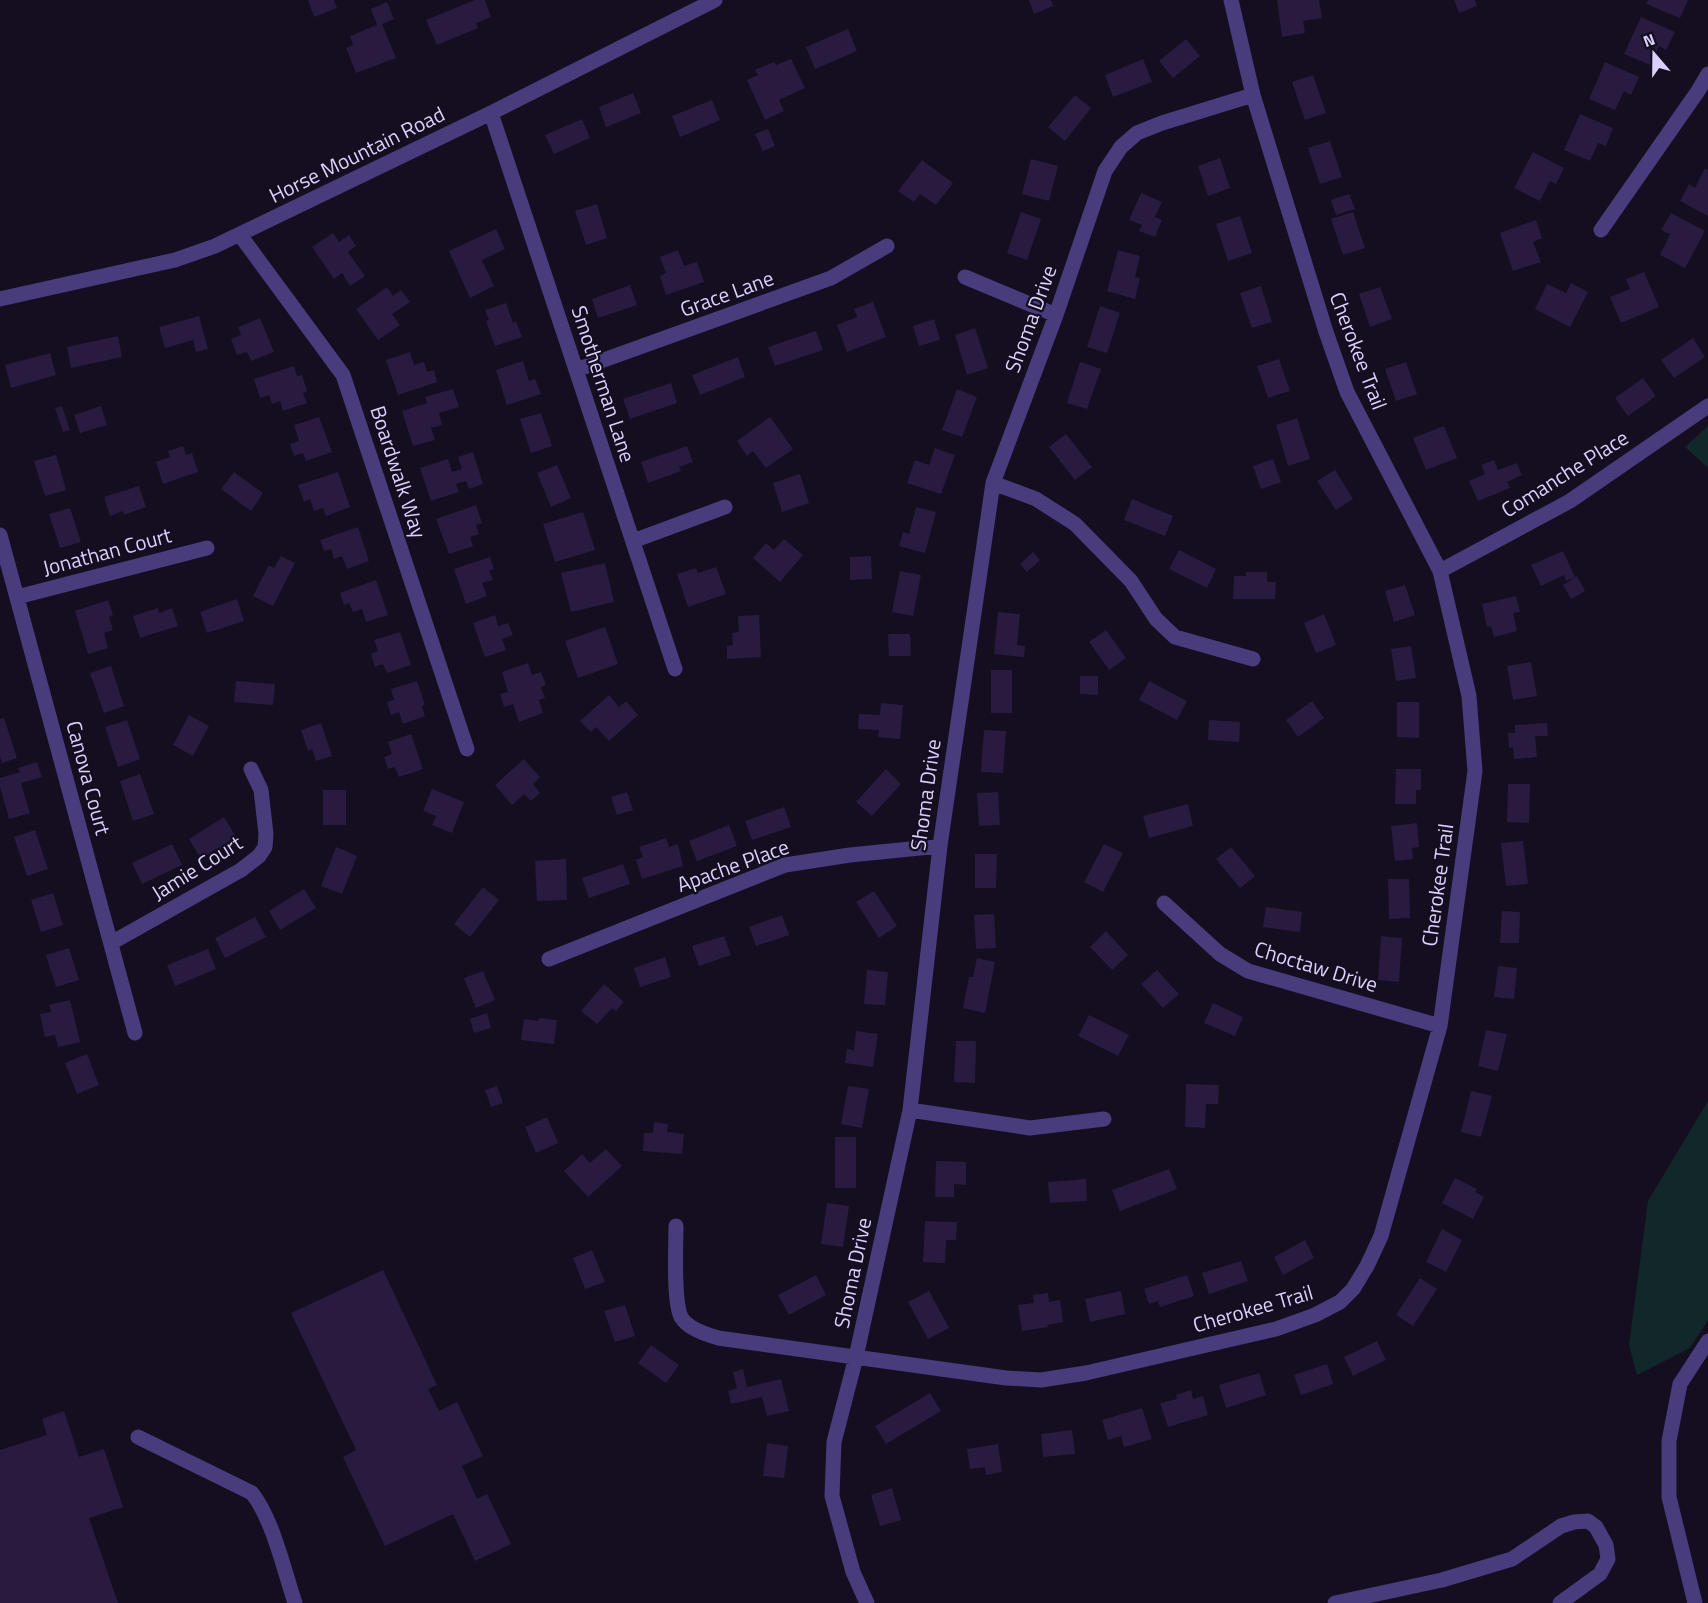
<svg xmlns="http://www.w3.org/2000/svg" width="1708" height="1603" viewBox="0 0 1708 1603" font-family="'Titillium Web',sans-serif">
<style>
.green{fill:#122729}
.building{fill:#281b3f}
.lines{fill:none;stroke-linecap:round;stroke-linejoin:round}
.minor{stroke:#483c7c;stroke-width:15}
.labels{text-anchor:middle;stroke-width:4.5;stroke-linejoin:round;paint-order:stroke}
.street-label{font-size:21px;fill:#dbd0fc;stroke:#140e20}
</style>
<rect width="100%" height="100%" fill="#140e20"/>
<!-- green -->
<path class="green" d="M1708,426V468L1685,447Z
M1708,1101V1320L1690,1348L1637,1375L1629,1345L1648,1201Z"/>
<!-- building -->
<path class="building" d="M308,0H334L337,8L314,17Z
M475,0H485L491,17L476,23L478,28L437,45L426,20Z
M1029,0H1051L1053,6L1034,14Z
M1277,0H1319L1322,18L1303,21L1305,33L1282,37Z
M1454,0H1475L1477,6L1459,13Z
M1648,0H1688L1680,18L1646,4Z
M387,2L394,19L382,24L396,58L356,73L346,48L353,45L350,36L377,25L371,9Z
M1641,17L1675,32L1666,50L1659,46L1650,65L1624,54Z
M848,29L857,51L815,69L806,47Z
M1186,39L1200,56L1173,78L1159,61Z
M791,59L805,88L779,100L784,111L765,120L747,80L758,75L755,70L774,62L776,65Z
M1143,59L1152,82L1113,97L1105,75Z
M1605,62L1639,77L1631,95L1624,91L1615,110L1589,99Z
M1313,75L1326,113L1305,120L1292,82Z
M633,93L641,113L606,127L599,107Z
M1075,95L1091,108L1065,141L1048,127Z
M712,100L720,120L680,137L672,116Z
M1580,114L1613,128L1606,146L1598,143L1590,161L1564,150Z
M582,119L590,138L554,154L545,135Z
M768,129L775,146L763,151L755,134Z
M1330,141L1342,177L1320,184L1308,148Z
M1533,152L1564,168L1556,184L1550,181L1540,201L1514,188Z
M1220,158L1230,188L1208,196L1198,166Z
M1031,159L1058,166L1049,201L1022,194Z
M922,160L953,183L936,205L920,194L914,202L898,191Z
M1705,168L1708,170V216L1680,201L1689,184L1695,188Z
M1141,193L1162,202L1155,217L1162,220L1155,237L1139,231L1142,225L1129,220Z
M1349,194L1355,209L1336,215L1331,200Z
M597,204L607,238L586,245L575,211Z
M1021,212L1041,219L1027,260L1007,253Z
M1353,212L1365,248L1343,255L1331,219Z
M1671,213L1705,231L1685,268L1660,255L1670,234L1661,230Z
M1240,216L1252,253L1228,261L1216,224Z
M1536,220L1542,238L1533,242L1541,262L1513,271L1500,233Z
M496,229L505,249L482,260L494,286L470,298L449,251Z
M333,233L339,242L349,235L356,246L348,252L365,276L350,286L342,273L334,279L312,247Z
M678,250L684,266L697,262L704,282L666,295L660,276L666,273L660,257Z
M1118,250L1140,256L1135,277L1140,278L1135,299L1107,291Z
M1644,272L1659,307L1621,323L1610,297L1630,289L1626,279Z
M1571,283L1588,292L1570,327L1535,309L1547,284L1566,293Z
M630,285L637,305L598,318L592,299Z
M1261,286L1272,322L1252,328L1240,293Z
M387,287L393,296L401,290L410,302L392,314L400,325L378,340L356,309Z
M1380,287L1392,319L1370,327L1359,294Z
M873,302L886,337L847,352L837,325L857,317L854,309Z
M506,303L513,323L516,321L522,337L495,346L486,321L489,320L485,310Z
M1100,306L1120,313L1107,353L1087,347Z
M199,316L208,349L196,352L193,340L165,348L159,327Z
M260,318L274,352L251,361L247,352L237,355L231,339L241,335L238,327Z
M934,319L940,340L919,346L913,326Z
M975,328L988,368L967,375L955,335Z
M816,331L823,350L775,366L768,347Z
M118,336L122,357L71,368L67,347Z
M1693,338L1705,357L1674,378L1661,360Z
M410,352L414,365L424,362L427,372L434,370L437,382L398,395L386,360Z
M50,353L56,375L11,388L5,365Z
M738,357L745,377L700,395L692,375Z
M1279,359L1290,391L1268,398L1257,366Z
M523,361L529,381L535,379L541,394L507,405L496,370Z
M1080,362L1101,369L1087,409L1067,403Z
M1406,362L1417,394L1396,401L1385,369Z
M294,366L297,376L302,375L307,391L303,393L307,403L283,411L280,401L272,404L269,395L260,398L254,379Z
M1643,378L1656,396L1628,416L1615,398Z
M671,383L677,403L630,419L623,399Z
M453,389L459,407L439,413L442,425L431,428L435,440L413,446L402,411L427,403L425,397Z
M957,389L977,397L962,437L942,430Z
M62,406L70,430L63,432L55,408Z
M101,406L107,425L80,433L74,415Z
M541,413L552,446L531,453L520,419Z
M319,417L332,452L306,461L303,453L294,456L290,444L299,441L294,425Z
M770,417L793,449L766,468L753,451L747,456L737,441Z
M1297,418L1310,459L1288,466L1276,425Z
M1444,426L1457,458L1426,470L1413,438Z
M1066,434L1092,467L1075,480L1049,447Z
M183,446L186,455L192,453L198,472L163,484L156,462L170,457L168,451Z
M687,446L693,462L679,467L681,471L648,483L641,462Z
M935,448L955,455L941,494L907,483L915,460L929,465Z
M473,452L483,484L469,489L466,481L456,484L459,492L431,501L420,468L448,459L452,472L462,469L458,457Z
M56,455L66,490L45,496L34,461Z
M1273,459L1281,482L1261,489L1253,466Z
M1494,460L1498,470L1517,463L1522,475L1507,482L1510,488L1478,501L1469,481L1485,474L1481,465Z
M557,465L571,498L551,507L537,473Z
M1335,470L1353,499L1336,510L1317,481Z
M234,472L263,493L251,511L221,489Z
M338,472L350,507L326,516L323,508L314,511L310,499L304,502L298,485Z
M800,474L809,503L782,512L773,483Z
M139,486L146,507L124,515L123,511L110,516L104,497Z
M1132,499L1173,516L1165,536L1124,520Z
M476,505L482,523L476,525L479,534L470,537L473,546L449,554L436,519Z
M916,507L936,512L925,553L899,546L903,532L909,534Z
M70,508L81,542L60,548L49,514Z
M583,512L595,550L555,562L543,524Z
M358,527L369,561L347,569L342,556L334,559L331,549L324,551L320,540Z
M784,539L803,555L780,582L753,558L766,543L774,550Z
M1179,550L1216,569L1207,588L1169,569Z
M1563,551L1575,577L1566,581L1564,575L1541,586L1531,565Z
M1033,552L1040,560L1027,572L1020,564Z
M281,556L295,563L273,606L253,596L269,565L274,568Z
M871,556L872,579L850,580V557Z
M490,557L494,569L489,571L493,580L482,583L487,596L466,604L454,569Z
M605,563L614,602L571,612L561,573Z
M716,567L726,594L688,607L677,574L696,568L698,573Z
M900,571L921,575L913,616L892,612Z
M1246,572H1267V582H1276L1275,599H1233L1234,576H1246Z
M1577,576L1585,591L1571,599L1563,585Z
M376,580L388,615L366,622L362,609L353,612L349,603L344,605L340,593Z
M1405,585L1415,615L1394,622L1385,591Z
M1516,596L1520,612L1513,613L1517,631L1494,637L1491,626L1487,627L1482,604Z
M237,599L244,621L207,633L200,612Z
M108,600L113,615L109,617L113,630L104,633L108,648L88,654L75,611Z
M158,608L159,613L172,608L178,626L140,638L133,616Z
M998,612L1020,614L1017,645L1025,646L1024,657L994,654Z
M1324,614L1336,645L1316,653L1304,623Z
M495,615L498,626L508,623L513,635L502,639L506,650L485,657L473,623Z
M759,615L761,657L727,659V646L733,645L732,633L739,632L738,616Z
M605,627L618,664L578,678L565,641Z
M1106,630L1126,658L1109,670L1089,642Z
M400,632L411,665L387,673L383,664L375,667L371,654L378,651L374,640Z
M888,634H910L911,656H889Z
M1411,646L1416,678L1396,681L1391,649Z
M1531,662L1537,696L1513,700L1507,666Z
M528,663L532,675L541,672L546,685L541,687L545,698L539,700L543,713L519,722L513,704L504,707L500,694L508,692L502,672Z
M111,666L124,706L104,713L90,673Z
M991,670H1012V713H991Z
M1080,676H1098V695L1080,694Z
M236,681L275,684L273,705L234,702Z
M417,681L425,705L422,706L425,716L403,724L399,712L391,715L387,702L394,700L391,689Z
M1149,681L1187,701L1177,720L1139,700Z
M609,695L619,707L626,701L638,715L609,741L596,727L591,732L580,721Z
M1312,701L1324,718L1298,737L1286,720Z
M1397,702H1419V738L1397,737Z
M881,703L903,705L900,739L878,737L879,730L858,729L859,714L880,715Z
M189,715L209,726L193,756L173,745Z
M4,718L17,758L2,763L0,757V719Z
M127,720L140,759L118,767L105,727Z
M1209,720L1240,722L1239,742L1208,740Z
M321,723L332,756L316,761L312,749L308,751L301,730Z
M1547,723L1548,736H1535L1537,757L1514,759L1513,747L1509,748L1508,733H1515V725Z
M984,730L1006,731L1003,773L981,772Z
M411,734L423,769L399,777L395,767L388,769L384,757L392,754L388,742Z
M524,759L540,777L533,784L540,793L531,801L524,794L512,805L495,785Z
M37,762L42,777L21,783L30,813L9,819L0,787V778L20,772L18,768Z
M886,769L901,784L872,816L856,802Z
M1396,769H1421V790H1416V804H1395Z
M140,774L154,814L133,821L120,781Z
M1508,784H1530L1529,823L1507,822Z
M432,789L464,802L452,833L432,825L436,816L423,811Z
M323,790H346V825H323Z
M627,792L633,810L617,815L611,797Z
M998,792L1000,825L979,826L977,793Z
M1188,804L1193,826L1149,838L1143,816Z
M784,807L791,827L752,840L745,821Z
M224,817L236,837L201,859L189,839Z
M1417,823L1419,847L1412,848L1413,859L1395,861L1391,826Z
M729,825L737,846L697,861L689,841Z
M35,830L48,869L27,876L14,837Z
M666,838L669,847L678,844L683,866L642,879L636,860L643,857L639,847Z
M1523,841L1528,884L1506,886L1501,843Z
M172,844L182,865L142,884L132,863Z
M1104,844L1123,853L1103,892L1084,882Z
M336,847L357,856L342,894L321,886Z
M1231,847L1255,876L1240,888L1216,859Z
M975,854H997L996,888H975Z
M566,859L567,900L537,901L535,861Z
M623,864L630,884L589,898L582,878Z
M1388,879H1409L1410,918L1389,919Z
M483,887L499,900L470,937L454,924Z
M304,889L316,908L280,930L269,911Z
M874,891L897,926L879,938L856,902Z
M53,893L63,925L41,932L31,900Z
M1266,907L1302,912L1300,932L1263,927Z
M1502,911L1520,912L1519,943H1500Z
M994,914L996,948L976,949L974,915Z
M782,915L789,935L756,946L749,927Z
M255,917L266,937L225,958L215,938Z
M1106,931L1128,955L1112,970L1090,947Z
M724,936L731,955L699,966L692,946Z
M1381,936L1402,938L1399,982L1378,980Z
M69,948L79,980L56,987L46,955Z
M208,949L216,969L175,986L167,965Z
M665,957L671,977L640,987L634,968Z
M977,958L995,962L985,1013L963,1008L969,977H973Z
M1498,966L1517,968L1514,999L1494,997Z
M867,970L888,972L885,1005L864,1004Z
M1157,970L1179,994L1163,1008L1141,984Z
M483,971L495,1000L476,1008L464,978Z
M604,984L624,1002L616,1011L612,1008L597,1024L581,1011Z
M70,1000L80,1042L58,1047L55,1035L45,1037L40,1014L51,1012L49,1005Z
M1213,1003L1243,1017L1235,1036L1204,1023Z
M487,1013L491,1028L474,1033L470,1019Z
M1089,1015L1129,1035L1118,1056L1078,1036Z
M539,1018L557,1020L554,1044L521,1040L524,1019L538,1021Z
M1486,1030L1507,1034L1498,1071L1478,1066Z
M856,1031L878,1034L873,1067L845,1063L847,1049L854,1050Z
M956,1041H976L975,1083L954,1082Z
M87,1054L99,1085L77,1094L65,1063Z
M1186,1084L1219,1085L1218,1104H1206L1205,1128L1185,1127Z
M497,1086L503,1103L491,1107L485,1090Z
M848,1086L869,1089L862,1128L841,1124Z
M1471,1091L1492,1096L1481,1137L1461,1132Z
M547,1117L558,1143L536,1153L525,1127Z
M654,1122L668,1124L667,1132L684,1134L682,1154L643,1151L644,1133H653Z
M835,1137H856V1188H835Z
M606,1149L622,1166L588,1197L564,1171L582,1154L590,1163Z
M936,1161L966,1162V1185L954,1184V1197H935Z
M1169,1169L1177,1189L1120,1211L1112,1190Z
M1455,1178L1477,1189L1475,1192L1484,1197L1473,1219L1442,1203Z
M1086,1179L1087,1201L1050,1203L1048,1182Z
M827,1203L849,1206L843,1247L821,1244Z
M925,1221L957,1222L956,1240H946L945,1263L923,1262Z
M1442,1229L1462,1240L1446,1272L1426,1262Z
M1305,1240L1314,1258L1283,1275L1274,1257Z
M592,1250L605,1282L585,1289L573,1258Z
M1241,1261L1248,1281L1209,1294L1202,1273Z
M383,1270L437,1385L428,1389L439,1411L457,1402L483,1456L462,1466L477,1499L487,1494L511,1544L475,1561L453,1514L385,1546L343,1457L356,1450L291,1313Z
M816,1275L826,1295L789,1315L778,1295Z
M1187,1275L1194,1296L1160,1307L1158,1301L1149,1304L1144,1289Z
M1420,1278L1437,1289L1413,1326L1396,1315Z
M929,1291L949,1328L928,1339L908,1302Z
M1121,1291L1125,1314L1090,1322L1085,1299Z
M1048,1293L1049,1302L1060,1300L1063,1322L1047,1325L1048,1327L1022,1331L1018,1305L1034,1303L1033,1295Z
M625,1305L635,1336L615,1342L604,1311Z
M1377,1341L1386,1360L1353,1376L1344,1357Z
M651,1345L679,1365L666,1383L638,1363Z
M1327,1364L1333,1384L1301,1395L1294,1375Z
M743,1369L747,1387L781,1379L789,1411L767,1416L762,1397L731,1404L728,1391L737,1388L733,1372Z
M1259,1373L1266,1395L1226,1408L1219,1385Z
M1191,1390L1193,1399L1203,1396L1208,1415L1168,1427L1160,1403L1177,1399L1176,1395Z
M930,1393L941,1411L886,1444L875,1426Z
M1142,1408L1152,1439L1124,1447L1121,1436L1108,1440L1102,1420Z
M64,1411L79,1457L104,1449L123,1507L89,1518L118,1603H0V1450L47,1435L42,1419Z
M1072,1430L1075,1454L1043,1457L1041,1434Z
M767,1443L788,1446L784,1478L763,1476Z
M998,1444L1002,1472L986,1475L985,1467L970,1469L967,1449Z
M892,1488L901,1520L880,1526L871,1495Z"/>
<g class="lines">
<!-- minor -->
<path class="minor" d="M491,113L675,669
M1601,230L1698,91L1708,74
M240,235L343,375L467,749
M965,277L1056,315
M0,299L175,260L215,246L491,113L715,0
M576,370L831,278L887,246
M993,483L1036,499L1075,524L1131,581L1156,619L1175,637L1253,659
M0,535L135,1033
M633,541L725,507
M1440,571L1570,501L1708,406
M17,597L207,548
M1164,903L1220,954L1248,971L1440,1026
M111,943L241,870L259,856L265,847L266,834L261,790L251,769
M549,959L785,865L850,855L940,846
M910,1110L1030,1128L1104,1119
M676,1226C676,1246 673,1300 681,1317C688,1329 706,1334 718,1338L1006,1378L1041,1380L1086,1373L1276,1329L1315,1315L1340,1302L1353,1289L1367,1266L1381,1236L1440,1026L1475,771L1469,696L1440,571L1347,392L1326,332L1253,95L1231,0
M138,1437L252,1493C273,1520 284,1570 295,1603
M867,1603L853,1572L832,1496L834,1442L856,1357L910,1110L940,846L993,483L1056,315L1105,171L1121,147L1137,133L1162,123L1253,95
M1335,1603L1442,1580L1512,1559L1561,1526L1574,1522L1588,1521L1596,1527L1606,1545L1608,1559L1600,1574L1560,1603
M1695,1603L1669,1497V1441L1680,1384L1708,1341"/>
</g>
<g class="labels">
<!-- street labels -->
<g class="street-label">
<text transform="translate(357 155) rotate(-26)" y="7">Horse Mountain Road</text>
<text transform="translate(727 294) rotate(-20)" y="7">Grace Lane</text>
<text transform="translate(1031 319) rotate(-70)" y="7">Shoma Drive</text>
<text transform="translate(1358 351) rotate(69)" y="7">Cherokee Trail</text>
<text transform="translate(603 384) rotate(72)" y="7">Smotherman Lane</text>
<text transform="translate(398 472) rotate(72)" y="7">Boardwalk Way</text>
<text transform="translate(1565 474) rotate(-32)" y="7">Comanche Place</text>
<text transform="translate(107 552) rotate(-15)" y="7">Jonathan Court</text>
<text transform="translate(88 778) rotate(75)" y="7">Canova Court</text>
<text transform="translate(926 795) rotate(-82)" y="7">Shoma Drive</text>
<text transform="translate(733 866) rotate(-20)" y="7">Apache Place</text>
<text transform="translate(197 868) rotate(-32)" y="7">Jamie Court</text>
<text transform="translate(1438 885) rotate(-82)" y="7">Cherokee Trail</text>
<text transform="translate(1316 967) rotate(17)" y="7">Choctaw Drive</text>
<text transform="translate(853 1273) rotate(-78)" y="7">Shoma Drive</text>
<text transform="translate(1253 1309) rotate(-16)" y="7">Cherokee Trail</text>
</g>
</g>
<!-- north arrow -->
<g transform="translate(1654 54) rotate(340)" stroke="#140e20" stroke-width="4.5" paint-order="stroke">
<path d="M0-4.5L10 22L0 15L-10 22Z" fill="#dbd0fc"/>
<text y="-9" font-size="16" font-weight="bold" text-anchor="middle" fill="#dbd0fc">N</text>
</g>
</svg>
